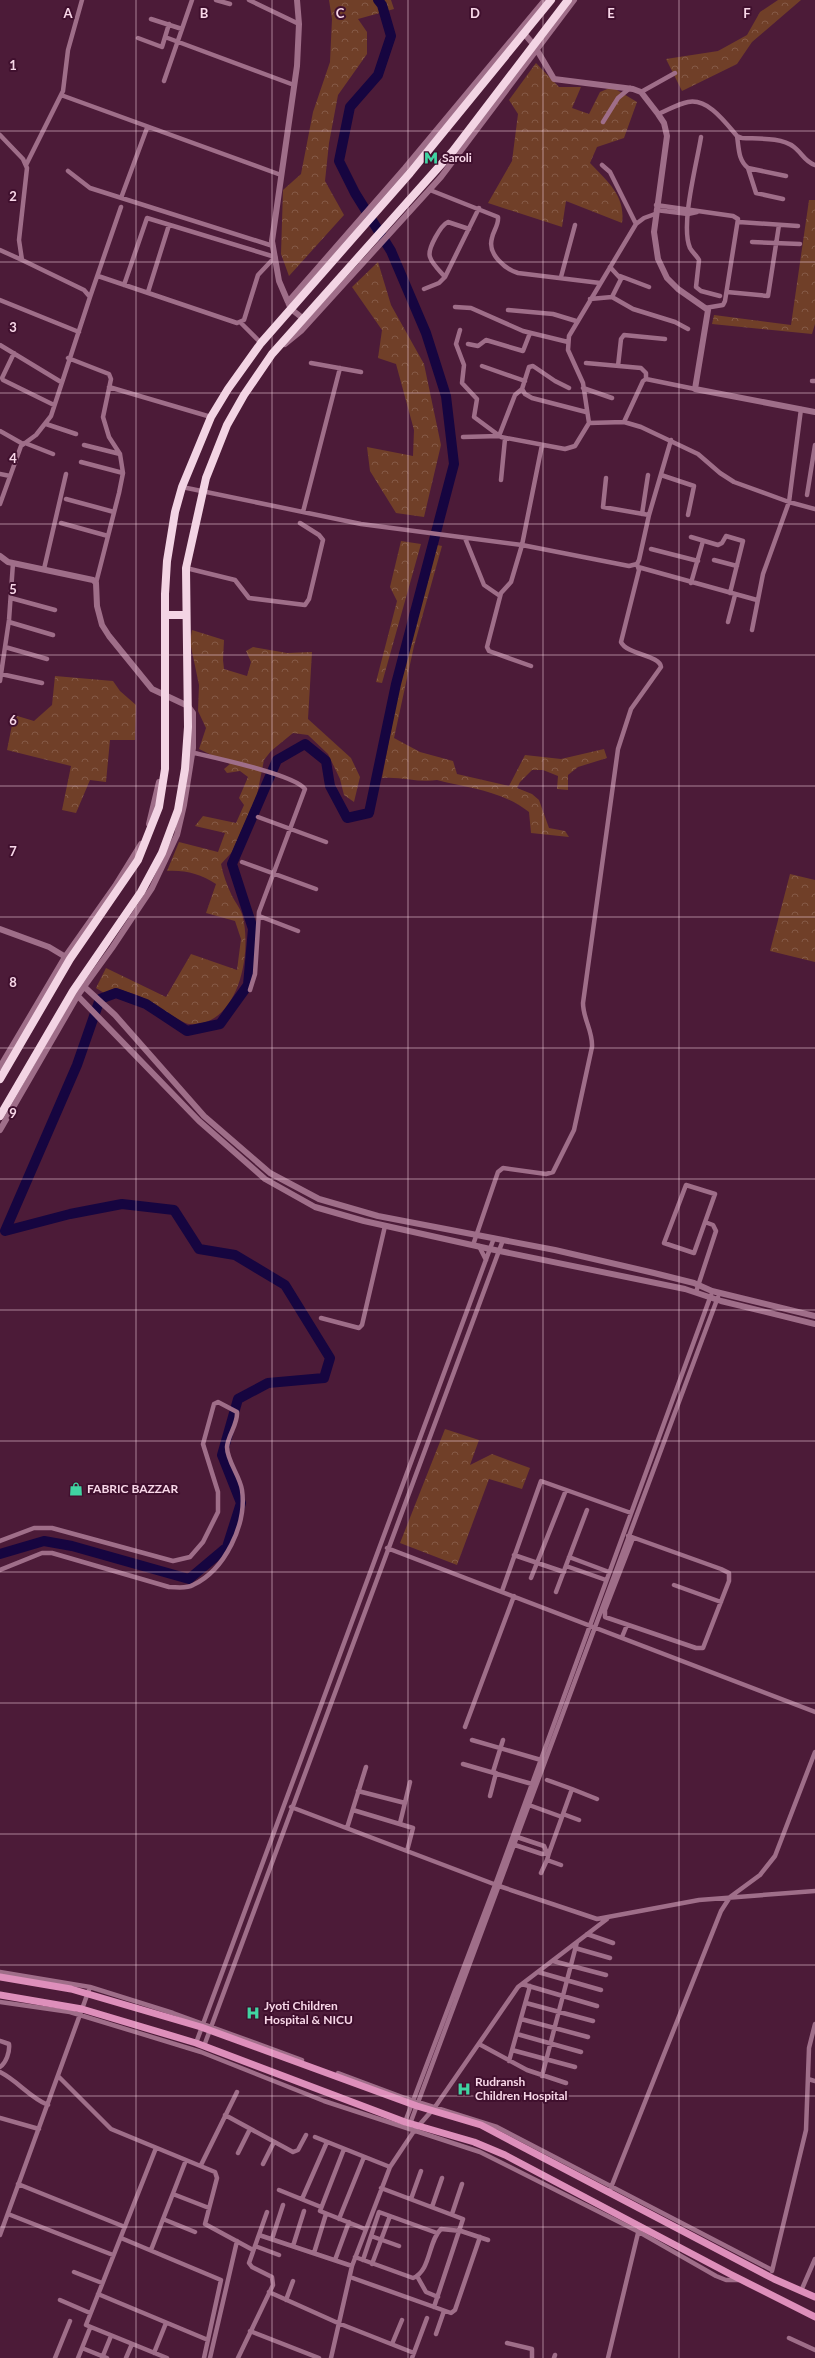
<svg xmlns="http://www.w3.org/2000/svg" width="815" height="2358" viewBox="0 0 815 2358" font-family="Lato,sans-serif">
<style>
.forest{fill:url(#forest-crowns)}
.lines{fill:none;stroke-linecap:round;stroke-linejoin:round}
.river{stroke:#160540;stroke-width:10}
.minor{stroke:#9f6e89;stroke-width:4.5}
.tertiary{stroke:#9f6e89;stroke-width:6}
.secondary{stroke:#de8fbb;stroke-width:7}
.trunk{stroke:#f3d4e4;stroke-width:8}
.grid{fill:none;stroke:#f8d7e8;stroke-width:1;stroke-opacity:0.55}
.labels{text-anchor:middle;stroke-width:4;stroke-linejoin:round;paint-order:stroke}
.poi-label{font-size:12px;font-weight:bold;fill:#f8d7e8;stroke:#40102e;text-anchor:start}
.grid-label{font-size:13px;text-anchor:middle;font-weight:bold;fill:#f8d7e8;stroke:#40102e;stroke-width:4;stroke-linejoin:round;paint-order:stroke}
</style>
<defs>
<pattern id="forest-crowns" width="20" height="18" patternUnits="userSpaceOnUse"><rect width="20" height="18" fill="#703f28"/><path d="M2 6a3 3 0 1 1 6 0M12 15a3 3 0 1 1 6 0" fill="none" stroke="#855a47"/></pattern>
</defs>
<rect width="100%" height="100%" fill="#4c1b38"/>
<!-- forest -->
<path class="forest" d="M329,0H391L394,9L358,19L367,32V54L338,95L329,143L325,181L344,215L289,276L281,254L283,190L301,174L313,112L330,62L332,19Z
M778,0H801L752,42L737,64L682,91L666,59L718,51L747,35L760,12Z
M536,63L559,87H581L572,108L589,114L600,92L612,87L637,102L624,138L597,147L590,163C607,181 626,196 622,223L566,201L562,227L488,203L512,161L518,114L509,100Z
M809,200H815V324L812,334L712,324L714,315L791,325Z
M378,262L391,305L424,364L441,445L424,517L396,513L370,471L367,447L413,456L414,430L396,364L378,358L382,330L352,287Z
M401,541L421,544L382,683L376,682L397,601L390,587Z
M437,545L442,546L414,646L394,738L420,752L453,761L457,774L509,786L525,755L561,759L604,749L607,758L578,767L568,775V790L557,789L558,776L543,770H532L520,782L517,788L532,794L539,800L549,828L565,831L569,837L531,833L529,812C500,790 471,789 437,780C419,783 400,776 382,778L403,666Z
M192,630L224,640L223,660L224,669L247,676L251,662L246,651L253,647L287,653L312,652L308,719L351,758L360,777L354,802L344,795L340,779L328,754L308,735L293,733L271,751L264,760L257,795L232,852L221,864C223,875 227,885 232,896C235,902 240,908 242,914C253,951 239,1028 189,1024C181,1023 152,1002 141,997C133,993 124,991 115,988L104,993L96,988L106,968L166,997L191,954L237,970L241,939L235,921L206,913L216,884C200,874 186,870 167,871L179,842L218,852L225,833L195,826L203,816L236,823L244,805L239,798L248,777L240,771L227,773L224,769L230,764L199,749L206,728L198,711L199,685L190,642Z
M55,676L113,681L120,691L136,705L135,740H110L106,782L90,780L76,813L62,810L71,766L7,750L14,715L34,721L52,705Z
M790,874L815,880V962L770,951Z
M445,1429L479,1440L470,1465L492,1454L530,1468L522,1489L489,1479L457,1565L400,1543Z"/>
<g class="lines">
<!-- river -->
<path class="river" d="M0,1554L44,1541L72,1546L189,1579L227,1547L241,1503L222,1455L238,1399L268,1383L324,1378L330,1358L285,1285L235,1255L199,1249L174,1210L122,1204L70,1214L5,1231L77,1065L100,999L116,993L146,1004L187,1031L220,1024L248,985L253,929L232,864L277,760L305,744L326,761L330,786L347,818L369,813L396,684L454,464L446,396L426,333L391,251L355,193L339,161L350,107L378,75L391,36L382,5L378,0"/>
<!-- minor -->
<path class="minor" d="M216,0L230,4
M249,0L299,24
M151,19L182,29
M165,37L294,85
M138,38L162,47L169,24
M164,81L192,0
M641,92L675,73
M61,95L281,175
M658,114C668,110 678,104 688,102C708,98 725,122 737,136L742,138C757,139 781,137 794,147C802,153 805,162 815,165
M603,122L618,98L630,88
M0,135L23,159L27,168L19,240L22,260L84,290L90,297L51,416L36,435L21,446L0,504
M737,136C739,148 738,160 748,168L786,176
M701,137C697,163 680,225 690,248C692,252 697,256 699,260L696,287L701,291L720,296
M26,165L63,91L68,50L82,0
M602,165L610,172L636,224
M748,168L756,193L783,199
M68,171L90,188L273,246
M430,190L498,217C499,225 493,231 492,238C487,254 505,269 518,273L600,283
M121,198L147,128
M656,205L733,216L738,219L725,301L723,305L705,308
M656,210L688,214L697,212
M739,222L798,226
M752,242L800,244
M0,250L22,260
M610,267L621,279L612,297
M98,276L237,323L244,320L258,275L275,257L147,218L124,285
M620,276L649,287
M445,277C440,271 432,264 430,257C427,249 441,225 448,222L469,229
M561,277L575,225
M424,289L439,283L445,277L479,208
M148,292L169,225
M727,292L768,296L779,225
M90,297L121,207
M590,299L612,297L633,309L675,322L688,329
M0,300L79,332
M455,307L471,308L523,331L568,342
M508,310L553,314L576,321
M241,323L261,343
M460,330L456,344L464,365L462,383L477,399L474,417L501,437L565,449L575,446L589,423L624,422L641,427L698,454L720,473L734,482L789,502L815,509
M468,344L478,346L486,340L523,351L530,333
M0,345L61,382
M14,353L2,378L3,380L54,405
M68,358L109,374L111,379L103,417L109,437L120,454L123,473L119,493L96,583
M311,363L361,372
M586,363L641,368L646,373V379
M482,366L525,381
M618,366L621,339L624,335L665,339
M812,381H815
M109,387L211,417
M569,388L555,381L533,366L529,367L522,389L525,394L532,398L586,412
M583,388L612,398
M624,422L643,381L646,379L695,389
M589,423L583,383L568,350L569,336L636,224L644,218L655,214
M46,424L76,434
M0,431L23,444
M463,437L499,436L515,395L522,389
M25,443L53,454
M84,445L120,454
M81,462L123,473
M0,474L10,476
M661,475L694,486L688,515
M606,478L603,507L649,515
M501,480L505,439
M182,487L361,524L522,545L629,566L637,564L639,560L649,515L671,440
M807,495L815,445
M66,499L114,512
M303,512L340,368
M642,514L648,475
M61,523L108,536
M691,537L718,545L722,543L726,536L743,541L730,593
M465,538L484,585L500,596
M651,549L698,561
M714,560L737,566
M638,567L757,600
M186,568L235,580L249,598L305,605L309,599L323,540L319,535L300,523
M44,569L66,474
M691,583L703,541
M11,598L55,610
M9,622L53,635
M728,622L735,595
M752,630L763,574L789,502L801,409
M5,647L47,659
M531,666L489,651L487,647L501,593L511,582L522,545L542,445
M1,674L42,683
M0,681L9,620L13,563
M190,752C211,757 294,774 305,789L259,912L255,974L250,990
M258,817L326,842
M242,862L316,889
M259,916L298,931
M686,1185L715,1194L694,1253L664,1243Z
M473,1245L498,1172L503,1168L546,1174L553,1172L574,1130L592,1047C593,1031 583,1019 583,1003L618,749L631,709L661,667C660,655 627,655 621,642L639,570L637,564
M479,1246L486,1260
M696,1292L716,1231L713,1225L705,1222
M321,1318L359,1328L362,1325L385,1226
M628,1536H629L721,1569L729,1573V1581L703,1648H696L605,1617V1610L633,1538
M0,1541L34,1528H52L173,1561L190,1557L203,1542L218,1512V1492L203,1444L214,1404L218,1402L237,1412C238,1424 228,1435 227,1447C227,1461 240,1476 242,1490C247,1524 225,1570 193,1585C186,1589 177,1587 169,1587L52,1553H42L0,1570
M387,1548L815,1712
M514,1555L564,1572
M569,1557L609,1572
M566,1566L606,1580
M531,1578L566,1490
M674,1585L721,1602
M502,1591L541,1481L631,1513
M556,1592L587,1510
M622,1637L627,1625
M465,1727L514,1596
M472,1740L541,1760
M463,1764L532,1784
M493,1772L503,1740
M572,1789L597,1799
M358,1791L405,1803
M490,1796L496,1773
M529,1805L562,1817
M291,1807L499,1886L597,1919L699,1900L815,1891
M353,1810L413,1828L407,1851
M563,1814L579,1820
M400,1823L410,1782
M347,1828L366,1767
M517,1837L544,1846L547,1853
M515,1845L542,1854L549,1853L572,1789L547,1780
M549,1853L547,1860L561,1865
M541,1873L547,1860
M587,1934L613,1943
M575,1948L610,1958
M553,1961L606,1975
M0,1972L90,1987L173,2013L302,2060
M538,1972L601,1990
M522,1984L597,2006
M0,2002L70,2012L201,2052L324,2101L480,2152L639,2232L716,2276L726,2280H739
M526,2003L593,2021
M521,2019L588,2037
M517,2034L581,2052
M0,2041L9,2044C10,2052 6,2063 0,2067
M196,2043L494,1238
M479,2044L527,2070L566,2083
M204,2046L503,1240
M512,2050L575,2067
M509,2061L530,1986
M0,2072C18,2081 29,2097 48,2105
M338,2073L405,2098L497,2127L772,2270
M58,2076L111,2129L215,2172L217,2178L205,2224L253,2250
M542,2076L577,1942
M808,2079L815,2081
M225,2115L293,2152L298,2150L306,2135
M0,2118L39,2129
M405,2122L495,1885L711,1295
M410,2124L718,1297
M315,2137L390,2167
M156,2148L86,2325L167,2358
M344,2149L320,2211L365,2229
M238,2153L250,2129
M263,2164L274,2142
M201,2165L237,2092
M18,2184L125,2227
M381,2188L463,2219L434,2307
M279,2190L321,2207
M610,2190L721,1911L730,1897L760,1875L775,1856L815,1752
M173,2194L209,2208
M302,2199L327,2142
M411,2199L421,2171
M432,2207L442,2178
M8,2214L113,2255
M452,2214L462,2184
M163,2219L195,2232
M339,2219L364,2157
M0,2235L90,1987
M259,2235L352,2266
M371,2236L399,2246
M121,2238L221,2280L204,2358
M272,2239L283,2205
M255,2246L279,2255
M293,2246L304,2211
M151,2250L186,2160
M314,2253L326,2214
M355,2257L413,2278C431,2271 428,2241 441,2229L461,2231L488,2240
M335,2260L349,2222
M363,2260L379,2212L437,2233
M372,2264L390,2216
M772,2271L806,2130L809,2048L815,2024
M74,2272L102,2283
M417,2276L426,2292L438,2297
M350,2277L451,2313L455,2310L480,2237
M801,2291L815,2259
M269,2292L338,2323L414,2353
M98,2294L208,2340
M60,2300L90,2313
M286,2300L293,2281
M250,2331L319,2358
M436,2334L444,2311
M789,2338L815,2350
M507,2343L532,2349V2358
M392,2344L402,2320
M82,2348L107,2358
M154,2353L166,2323
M55,2358L70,2321
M78,2358L90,2328
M102,2358L111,2336
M126,2358L132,2344
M210,2358L237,2241
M238,2358L273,2285L272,2277L252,2267L249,2263L267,2212
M331,2358L352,2266L390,2167L414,2131L435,2107L518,1987L607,1919
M412,2358L427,2318
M554,2358L555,2355
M608,2358L639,2229"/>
<!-- tertiary -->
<path class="tertiary" d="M297,0L299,24L297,66L272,241L279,281L291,309L305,320
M521,30L534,45L554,79L633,89L641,92L658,114L664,123L667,136L654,232L658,259L667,278L678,289L708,310L695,389L815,412
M288,302L405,168L545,0
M285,344L301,331L441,177L574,0
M0,556L8,562L93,580L96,583L97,606L102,625L109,636L152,689L188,706L193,713V748L184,805L177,835L152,888L112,948L78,995L0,1130
M149,824L159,782
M0,929L49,947L69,959
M79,982L115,1015L204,1116L270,1173L319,1199L378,1216L555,1250L654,1273L694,1283L712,1291L815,1316
M73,991L199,1121L265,1179L315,1207L364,1221L490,1249L685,1289L721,1301L815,1324
M0,1067L65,957L115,886L141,844"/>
<!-- secondary -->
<path class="secondary" d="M0,1977L71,1989L201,2027L417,2106L481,2125L774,2279L815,2297
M0,1995L82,2009L196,2043L405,2122L474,2142L505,2155L730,2274L815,2317"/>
<!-- trunk -->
<path class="trunk" d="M165,615H186
M0,1079L70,959L138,860L159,807L165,769V594L167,561L175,512L182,487L211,417L228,389L261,343L410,173L551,0
M0,1116L73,991L141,892L162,853L178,810L185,769L188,727L186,568L206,478L227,425L244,395L272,354L453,151L568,0"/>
</g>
<!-- grid -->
<path class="grid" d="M136,0V2358M272,0V2358M408,0V2358M543,0V2358M679,0V2358M0,131H815M0,262H815M0,393H815M0,524H815M0,655H815M0,786H815M0,917H815M0,1048H815M0,1179H815M0,1310H815M0,1441H815M0,1572H815M0,1703H815M0,1834H815M0,1965H815M0,2096H815M0,2227H815"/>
<!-- icons -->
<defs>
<g id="metro-bare" transform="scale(1.08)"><path d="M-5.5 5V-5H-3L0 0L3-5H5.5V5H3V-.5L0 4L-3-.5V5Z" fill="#40d4a2" stroke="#40102e" stroke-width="2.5" paint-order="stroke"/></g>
<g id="shop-bare" transform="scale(1.08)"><path d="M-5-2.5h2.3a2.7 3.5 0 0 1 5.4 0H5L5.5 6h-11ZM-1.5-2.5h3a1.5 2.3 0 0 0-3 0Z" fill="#40d4a2" stroke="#40102e" stroke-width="2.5" paint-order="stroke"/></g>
<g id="hospital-bare" transform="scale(1.08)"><path d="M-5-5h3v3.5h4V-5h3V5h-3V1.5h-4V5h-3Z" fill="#40d4a2" stroke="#40102e" stroke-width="2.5" paint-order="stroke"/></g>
</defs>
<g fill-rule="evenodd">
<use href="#metro-bare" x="431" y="158"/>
<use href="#shop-bare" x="76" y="1489"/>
<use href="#hospital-bare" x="253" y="2013"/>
<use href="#hospital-bare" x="464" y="2089"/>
</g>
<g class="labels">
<!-- poi labels -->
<g class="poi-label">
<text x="442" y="162">Saroli</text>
<text x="87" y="1493">FABRIC BAZZAR</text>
<text x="264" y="2010">Jyoti Children<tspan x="264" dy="14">Hospital &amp; NICU</tspan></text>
<text x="475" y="2086">Rudransh<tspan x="475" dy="14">Children Hospital</tspan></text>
</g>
</g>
<g class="grid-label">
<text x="68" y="18">A</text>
<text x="204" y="18">B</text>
<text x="340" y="18">C</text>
<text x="475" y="18">D</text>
<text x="611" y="18">E</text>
<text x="747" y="18">F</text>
<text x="13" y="70">1</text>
<text x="13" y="201">2</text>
<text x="13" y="332">3</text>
<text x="13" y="463">4</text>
<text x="13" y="594">5</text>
<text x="13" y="725">6</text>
<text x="13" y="856">7</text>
<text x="13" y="987">8</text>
<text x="13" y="1118">9</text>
</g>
</svg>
